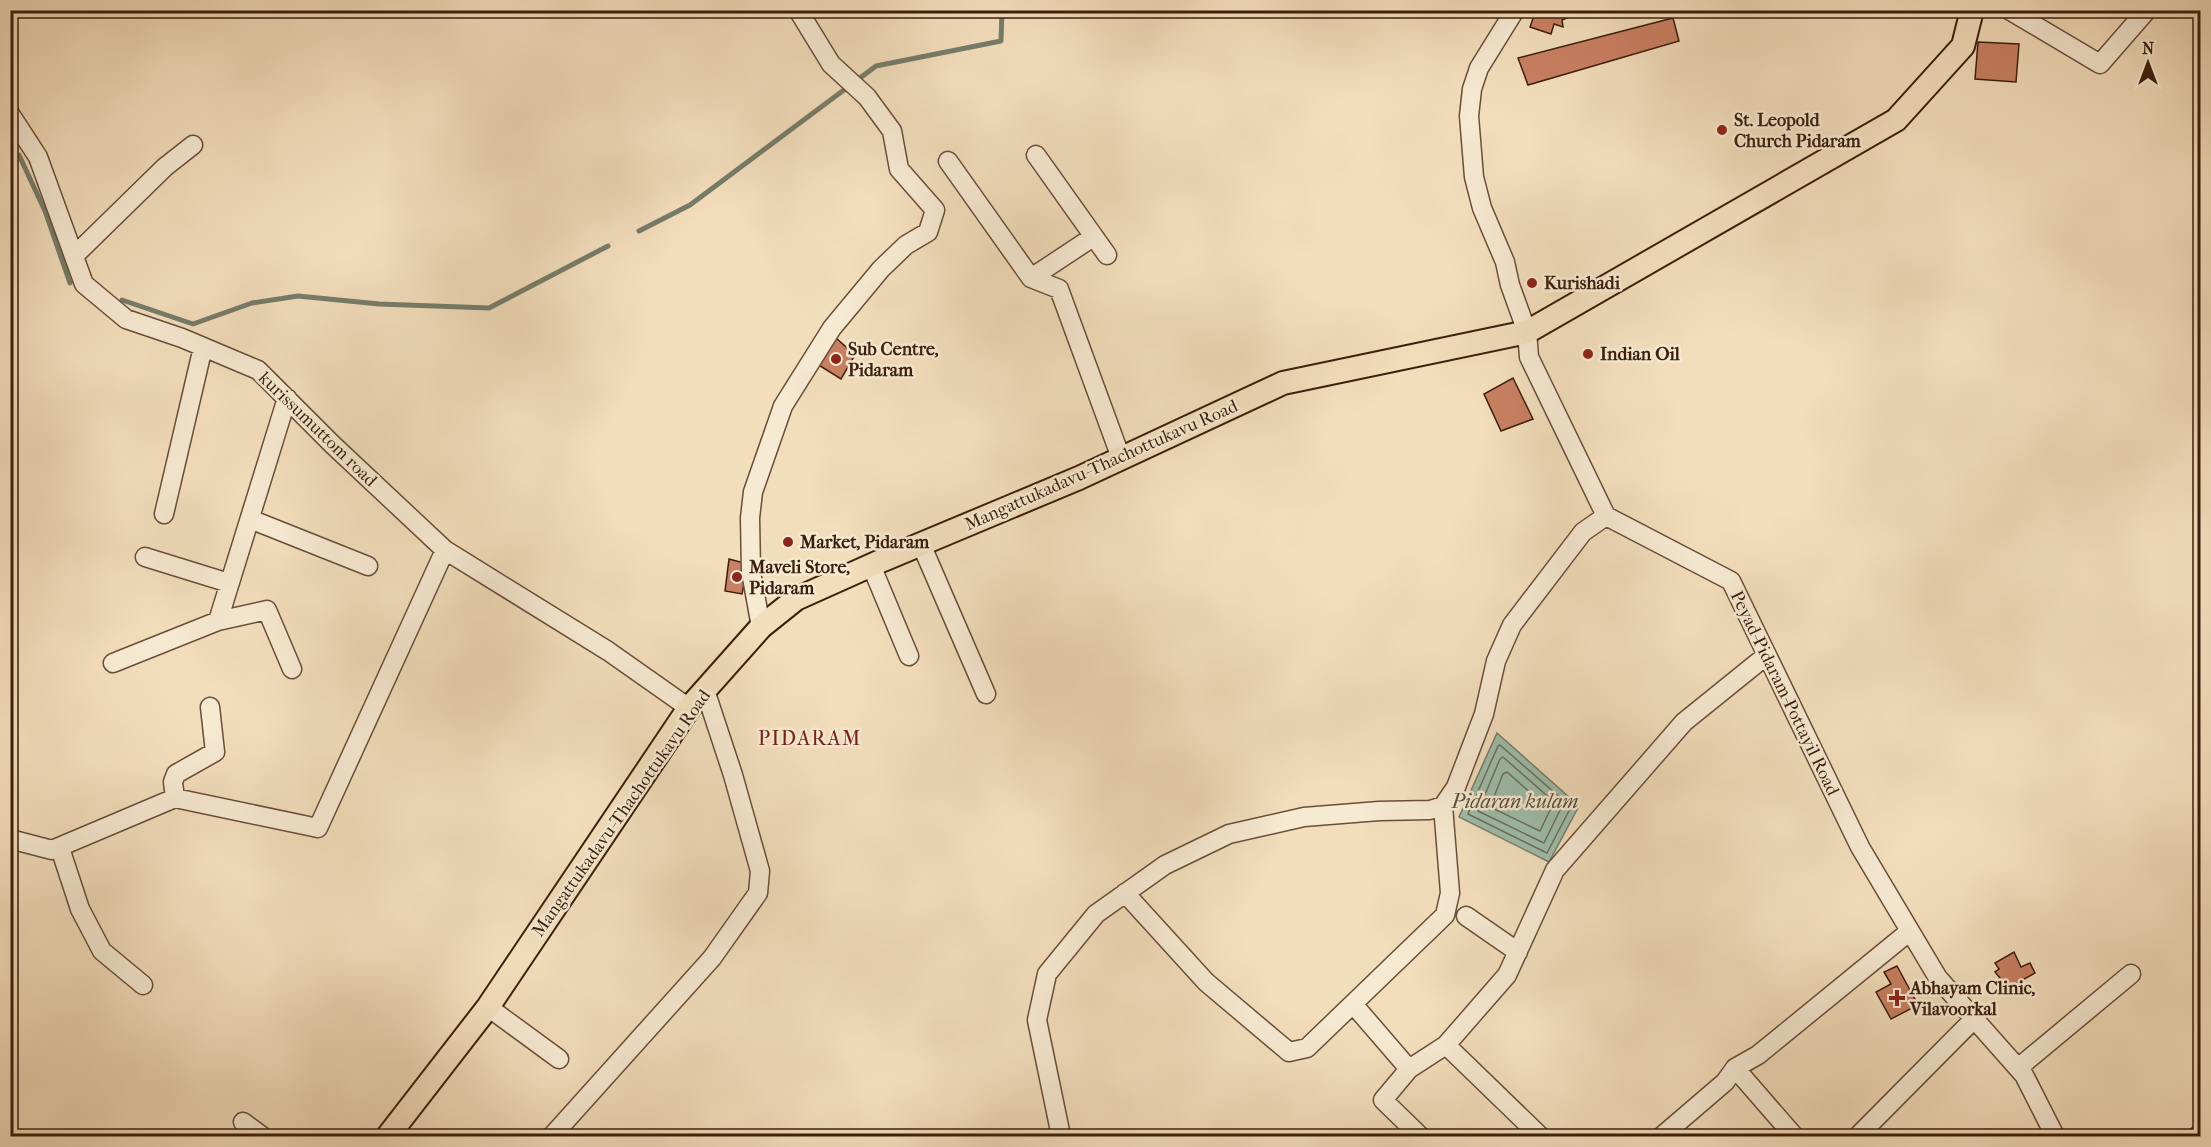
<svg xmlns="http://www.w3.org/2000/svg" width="2211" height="1147" viewBox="0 0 2211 1147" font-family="'IM FELL French Canon',serif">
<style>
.water{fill:#9dbdaa;stroke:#767d6b;stroke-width:1.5}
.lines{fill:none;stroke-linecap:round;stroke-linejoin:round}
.shore{stroke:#6c6e5b;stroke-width:1.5}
.stream{stroke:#767d6b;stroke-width:5}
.building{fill:#c98062;stroke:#3b1e0c;stroke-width:1.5}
.minor-casing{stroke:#694e38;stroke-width:21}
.major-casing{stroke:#3b1e0c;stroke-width:26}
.minor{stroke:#f7ead3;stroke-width:18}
.major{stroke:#f3debc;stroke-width:22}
.poi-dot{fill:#8f2418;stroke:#f7ead3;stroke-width:2}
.labels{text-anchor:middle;stroke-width:5;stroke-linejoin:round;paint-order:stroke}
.poi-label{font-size:18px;font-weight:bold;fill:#3b1e0c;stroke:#f7ead3;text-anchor:start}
.street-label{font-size:18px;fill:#3b1e0c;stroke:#f7ead3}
.neighbourhood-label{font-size:20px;letter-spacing:1.5px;fill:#7a1f14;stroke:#f7ead3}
.water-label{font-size:20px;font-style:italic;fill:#584e3b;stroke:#f7ead3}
</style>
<rect width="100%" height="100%" fill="#f3debc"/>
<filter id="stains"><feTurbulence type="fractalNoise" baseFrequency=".00333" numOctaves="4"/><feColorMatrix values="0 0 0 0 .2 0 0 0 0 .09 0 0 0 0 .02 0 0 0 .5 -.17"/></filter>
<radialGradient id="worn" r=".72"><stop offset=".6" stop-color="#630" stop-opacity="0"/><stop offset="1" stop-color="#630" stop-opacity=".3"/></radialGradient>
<!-- water -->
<path class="water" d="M1497,733L1579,806L1549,862L1459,817Z"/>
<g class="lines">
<!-- shore -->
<path class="shore" d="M1500,745L1571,807L1547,853L1468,814L1498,746Z
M1503,757L1561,808L1544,843L1478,811L1500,759Z
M1507,772L1550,810L1540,831L1490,807L1503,774Z"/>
<!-- stream -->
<path class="stream" d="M10,157L19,155L45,211L70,283
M639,231L690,205L876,66L1001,41L1002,10
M122,300L193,324L252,303L298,296L379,304L489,308L608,246"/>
</g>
<!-- building -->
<path class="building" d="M1536,10H1586L1562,20L1563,27L1554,24L1551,34L1530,27Z
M1673,18L1679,41L1528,85L1518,58Z
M1978,42L2019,44L2016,82L1975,79Z
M836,338L855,355L841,379L817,364Z
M1513,378L1533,419L1501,431L1484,394Z
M729,559L748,564L742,594L725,591Z
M2014,952L2021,967L2030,963L2035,973L2008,988L1995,972L1999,969L1995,963Z
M1897,966L1918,1005L1891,1019L1876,992L1891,984L1884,972Z"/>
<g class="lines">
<!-- minor casing -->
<g class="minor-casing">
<path id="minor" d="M1515,10L1479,68L1472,89L1469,116L1474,177L1482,208L1505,262L1510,285L1527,332L1529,357L1606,516L1731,581L1860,847L1938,978L2024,1075L2055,1136
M2009,10L2100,64L2147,10
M10,114L38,157L84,284L126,319L182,338L258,370L333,445L445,550L608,651L689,708
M1036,155L1107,255
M948,161L1031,278L1059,289L1121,458
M74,256L165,167L193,145
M1031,278L1093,237
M164,514L203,347
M250,519L368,566
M921,544L986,694
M145,557L229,583
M871,565L909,656
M218,621L287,398
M761,627L751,572L750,518L753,492L783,406L832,328L881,269L906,245L928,232L935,210L899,169L892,131L867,97L831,64L798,10
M113,663L218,621L267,610L292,669
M175,798L173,782L176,774L215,752L210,707
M10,839L52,850L175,798L318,828L445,550
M60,848L80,909L102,951L143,985
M1125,893L1206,982L1289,1052L1307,1048L1445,915L1450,893L1443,806
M1466,916L1518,952
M1353,1004L1409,1069
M488,1007L559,1059
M1735,1068L1794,1136
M2018,1068L2131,974
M243,1122L262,1136
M552,1136L712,958L758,893L760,871L733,775L705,690
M1061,1136L1037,1020L1047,974L1096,914L1165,865L1229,834L1304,817L1379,811L1430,810L1443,806L1456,787L1484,714L1496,661L1512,625L1583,532L1606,516
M1420,1136L1383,1100L1409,1069L1446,1045
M1540,1136L1446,1045L1507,975L1555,870L1684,722L1767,655
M1662,1136L1725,1082L1735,1068L1758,1055L1910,931
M1858,1136L1974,1019
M2198,1136L2200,1133"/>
</g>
<!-- major casing -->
<g class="major-casing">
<path id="major" d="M388,1136L488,1007L689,708L761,627L796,599L883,560L1079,478L1283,383L1527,332L1896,120L1963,46L1972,10"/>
</g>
<!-- minor -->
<use href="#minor" class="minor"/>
<!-- major -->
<use href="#major" class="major"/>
</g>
<!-- markers -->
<g class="poi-dot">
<circle cx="1722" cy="130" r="6"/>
<circle cx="1532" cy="283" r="6"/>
<circle cx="1588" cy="354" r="6"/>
<circle cx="836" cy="359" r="6"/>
<circle cx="788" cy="542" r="6"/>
<circle cx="737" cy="577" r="6"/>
<path d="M1894 989h6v6h6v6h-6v6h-6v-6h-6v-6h6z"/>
</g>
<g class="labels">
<!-- poi labels -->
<g class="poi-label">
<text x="1734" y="126">St. Leopold<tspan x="1734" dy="21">Church Pidaram</tspan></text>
<text x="1544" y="289">Kurishadi</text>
<text x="848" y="355">Sub Centre,<tspan x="848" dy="21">Pidaram</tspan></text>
<text x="1600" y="360">Indian Oil</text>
<text x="800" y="548">Market, Pidaram</text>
<text x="749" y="573">Maveli Store,<tspan x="749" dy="21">Pidaram</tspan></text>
<text x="1910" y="994">Abhayam Clinic,<tspan x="1910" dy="21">Vilavoorkal</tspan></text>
</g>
<!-- street labels -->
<g class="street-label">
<text transform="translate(318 429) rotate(44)" y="6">kurissumuttom road</text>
<text transform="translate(1101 465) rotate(-24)" y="6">Mangattukadavu-Thachottukavu Road</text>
<text transform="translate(1785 693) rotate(64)" y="6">Peyad-Pidaram-Pottayil Road</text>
<text transform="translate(621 813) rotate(-55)" y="6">Mangattukadavu-Thachottukavu Road</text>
</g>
<!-- neighbourhood labels -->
<g class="neighbourhood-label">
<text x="810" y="745">PIDARAM</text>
</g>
<!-- water labels -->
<g class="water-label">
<text x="1515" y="808">Pidaran kulam</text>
</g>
</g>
<!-- margin -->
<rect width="2211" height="1147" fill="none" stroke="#f3debc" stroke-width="36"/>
<rect x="12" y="12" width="2187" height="1123" fill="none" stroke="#3b1e0c" stroke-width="3"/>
<rect x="18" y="18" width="2175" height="1111" fill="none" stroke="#3b1e0c" stroke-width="1.5"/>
<!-- north arrow -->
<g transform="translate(2148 63)" stroke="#f7ead3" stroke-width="4.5" paint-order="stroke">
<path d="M0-4.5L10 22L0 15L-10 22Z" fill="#3b1e0c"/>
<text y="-9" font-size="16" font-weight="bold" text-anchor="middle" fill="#3b1e0c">N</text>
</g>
<rect width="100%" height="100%" filter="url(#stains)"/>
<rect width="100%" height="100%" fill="url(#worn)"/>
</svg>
